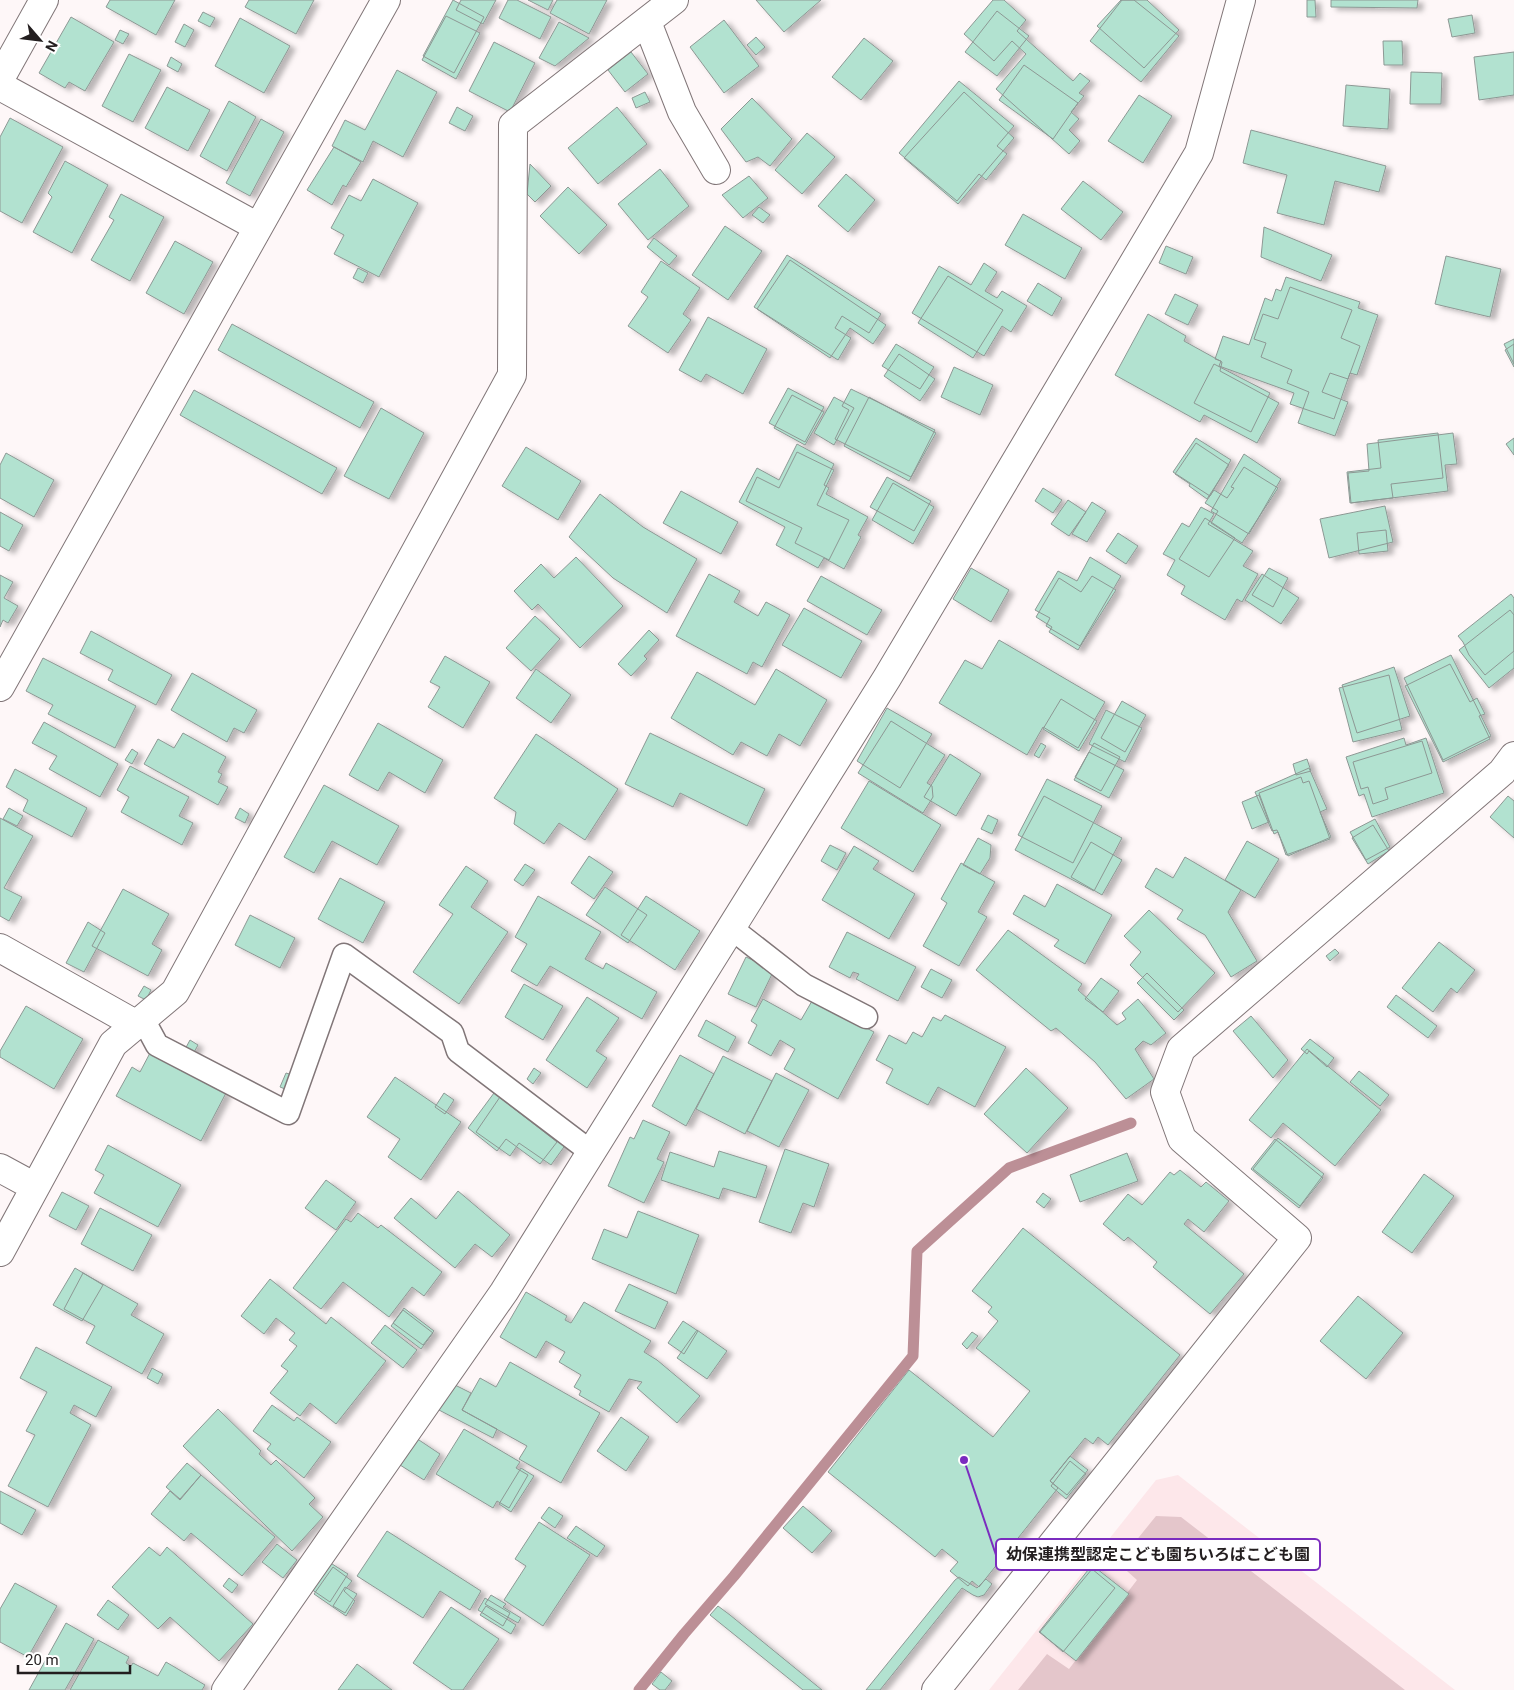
<svg xmlns="http://www.w3.org/2000/svg" width="1514" height="1690" viewBox="0 0 1514 1690" font-family="Roboto,'Noto Sans JP',sans-serif">
<style>
.built{fill:#fde7ea}
.green{fill:#e4c6cb}
.lines{fill:none;stroke-linecap:round;stroke-linejoin:round}
.stream{stroke:#bc8f96;stroke-width:11}
.building{fill:#b2e2d0;stroke:#8d9894;filter:url(#shadow)}
.lane-casing{stroke:#817678;stroke-width:25}
.street-casing{stroke:#817678;stroke-width:30}
.secondary-casing{stroke:#817678;stroke-width:30}
.lane{stroke:#fff;stroke-width:22}
.street{stroke:#fff;stroke-width:28}
.secondary{stroke:#fff;stroke-width:28}
.leader{fill:none;stroke:#7b2cbf;stroke-width:2}
.callout-dot{fill:#7b2cbf;stroke:#fff;stroke-width:2}
.callout{fill:#fff;stroke:#7b2cbf;stroke-width:2}
.callout-label{font-size:16px;text-anchor:middle;font-weight:bold;fill:#231e1f}
</style>
<defs>
<filter id="shadow"><feDropShadow dx="5.5" dy="3" stdDeviation="2.5" flood-color="#0004"/></filter>
</defs>
<rect width="100%" height="100%" fill="#fef7f8"/>
<!-- built -->
<path class="built" d="M1178,1475L1455,1690H989L1156,1480Z"/>
<!-- green -->
<path class="green" d="M1156,1516L1181,1517L1405,1690H1018L1047,1654L1069,1669L1137,1580L1118,1563Z"/>
<g class="lines">
<!-- stream -->
<path class="stream" d="M639,1690L684,1634L734,1576L913,1356L917,1251L1009,1168L1131,1123"/>
</g>
<!-- building -->
<path class="building" d="M110,0H175L156,35L106,7Z
M249,0H314L296,34L245,7Z
M453,0L484,17L454,73L423,56Z
M461,0H496L483,24L456,10Z
M508,0H517L551,17L540,39L499,18Z
M528,0H553L548,10Z
M557,0H607L589,34L550,13Z
M756,0H821L784,32Z
M993,0H1004L1026,20L1017,31L1073,81L1080,73L1090,81L1079,93L1084,96L1071,112L1079,119L1069,130L1080,141L1069,154L996,89L1026,54L1012,41L994,61L964,34Z
M1121,0H1147L1179,30L1144,68L1097,26Z
M1122,0H1134L1179,36L1141,82L1090,41Z
M1307,0H1315L1316,17H1307Z
M1331,0H1418L1417,8L1331,7Z
M997,11L1029,36L997,76L965,52Z
M203,12L215,18L210,27L198,21Z
M1472,15L1475,33L1452,37L1448,19Z
M446,16L480,33L456,79L422,60Z
M71,17L114,42L85,91L69,82L65,88L39,73Z
M240,18L290,46L264,93L215,66Z
M724,20L759,66L724,93L690,47Z
M559,22L589,38L555,66L539,58Z
M184,24L194,30L185,47L175,42Z
M120,30L129,34L123,44L115,40Z
M756,37L765,47L756,55L747,45Z
M864,38L893,61L861,100L832,77Z
M1383,41H1402L1403,65H1384Z
M494,42L535,63L510,112L469,91Z
M631,52L648,74L625,92L608,70Z
M1514,52V95L1479,100L1474,57Z
M129,54L161,70L133,122L102,106Z
M171,57L182,64L178,72L167,66Z
M1024,65L1078,103L1053,139L999,100Z
M397,70L437,92L403,157L373,141L363,162L332,146L345,120L365,130Z
M1411,72L1442,73L1441,104H1410Z
M959,81L1014,126L997,146L1007,154L986,180L979,174L957,201L899,153Z
M1346,85L1390,89L1388,129L1343,126Z
M167,87L210,110L188,151L145,128Z
M645,92L650,102L636,108L632,98Z
M964,92L1014,138L958,204L904,158Z
M1139,95L1172,116L1143,163L1108,141Z
M752,98L792,139L770,166L758,157L746,162L721,129Z
M229,101L256,117L227,171L200,156Z
M457,107L473,116L465,131L449,123Z
M617,107L647,144L598,184L568,148Z
M10,118L63,147L22,223L0,211V137Z
M261,119L284,132L250,196L226,183Z
M1251,130L1386,166L1379,192L1335,181L1324,225L1277,213L1287,175L1243,163Z
M807,133L835,157L802,194L775,170Z
M334,147L361,162L346,187L343,185L332,205L307,190Z
M65,161L108,185L72,253L33,232L52,197L48,193Z
M530,164L551,186L535,202L527,194Z
M660,169L689,206L648,240L618,204Z
M846,174L875,200L848,232L818,206Z
M749,176L768,198L743,218L722,195Z
M373,179L418,203L379,277L334,254L344,235L331,228L349,195L361,201Z
M1083,181L1123,212L1101,240L1061,209Z
M568,187L607,225L579,254L540,216Z
M121,194L164,217L130,281L91,260L114,220L109,217Z
M759,207L770,215L763,223L752,215Z
M1023,214L1082,248L1065,279L1005,245Z
M725,226L762,251L728,300L692,275Z
M1264,227L1332,255L1321,281L1261,257Z
M654,238L677,256L669,265L647,247Z
M175,241L213,262L184,314L146,293Z
M1166,246L1193,257L1186,274L1159,263Z
M787,255L881,314L869,333L842,316L835,328L851,338L838,360L754,307Z
M1446,256L1501,269L1490,317L1435,304Z
M790,260L886,325L873,344L850,328L830,358L757,309Z
M661,261L700,288L683,314L691,320L668,353L628,326L648,297L641,292Z
M984,263L997,272L985,291L997,298L1002,291L1027,306L1011,332L1002,326L984,356L912,313L939,266L971,285Z
M358,268L368,273L363,283L353,278Z
M948,276L1003,310L973,358L918,323Z
M1286,277L1360,302L1358,308L1378,315L1357,375L1350,373L1334,419L1290,404L1294,393L1219,366L1221,361L1215,359L1223,336L1249,345L1265,298L1272,301L1276,289L1281,291Z
M1038,283L1062,298L1052,316L1027,301Z
M1290,287L1352,310L1341,338L1360,346L1348,379L1330,373L1322,392L1348,402L1335,436L1298,423L1309,392L1287,383L1292,370L1261,357L1266,343L1254,339L1263,314L1278,319Z
M1175,294L1198,305L1188,325L1165,314Z
M1148,314L1186,336L1184,341L1222,362L1220,371L1279,403L1257,443L1204,415L1200,422L1115,375Z
M708,317L767,349L743,394L706,374L701,382L679,370Z
M232,324L374,402L360,428L218,350Z
M1514,339V364L1504,344Z
M896,344L934,367L920,389L882,366Z
M1514,344V367L1505,350Z
M899,354L935,379L920,401L884,376Z
M1214,364L1270,393L1251,432L1194,403Z
M954,367L993,385L980,415L941,397Z
M788,388L824,407L805,442L769,423Z
M851,389L935,430L911,477L835,439L849,410L842,406Z
M194,390L337,468L322,494L180,415Z
M792,395L824,412L805,445L774,428Z
M834,397L854,408L834,445L814,433Z
M869,397L936,433L909,481L844,446Z
M381,408L424,433L389,499L344,476Z
M1438,433L1443,478L1391,484L1393,498L1350,503L1347,472L1381,468L1378,440Z
M1453,433L1457,464L1445,465L1448,491L1351,503L1348,473L1369,471L1367,444Z
M1196,438L1231,460L1210,496L1173,472Z
M1514,438V455L1506,444Z
M1196,443L1229,465L1207,499L1189,486L1190,484L1175,474Z
M797,444L834,464L824,485L829,488L826,494L868,517L858,535L861,537L844,569L824,558L818,568L776,545L785,527L739,502L757,468L779,480Z
M526,447L581,481L558,520L502,486Z
M797,452L834,470L817,505L849,520L829,560L795,543L802,528L746,501L757,477L779,488Z
M6,453L54,480L34,517L0,498V465Z
M1244,454L1281,479L1249,534L1211,511Z
M1244,467L1278,488L1242,543L1211,523L1218,511L1205,503L1214,490L1227,498L1234,488L1231,487Z
M887,477L931,501L914,531L870,507Z
M893,483L934,507L913,544L872,520Z
M1043,488L1062,500L1053,513L1035,501Z
M681,491L738,522L721,554L663,523Z
M600,494L643,527L697,559L667,613L613,578L569,537Z
M1068,500L1086,512L1069,536L1051,524Z
M1092,502L1106,511L1087,542L1072,534Z
M1385,506L1393,542L1329,558L1320,519Z
M1201,507L1214,514L1208,524L1253,551L1243,566L1258,574L1242,602L1237,599L1225,620L1181,594L1185,586L1167,575L1175,560L1163,554L1182,523L1189,527Z
M0,512L23,525L9,551L0,546Z
M1205,518L1235,538L1209,577L1179,559Z
M1386,530L1388,551L1359,554L1357,533Z
M1118,533L1138,546L1126,564L1106,551Z
M576,557L623,606L580,648L538,604L532,610L514,591L541,564L554,578Z
M1090,557L1121,576L1080,646L1046,626L1050,618L1035,610L1058,571L1077,581Z
M971,568L1009,590L991,622L953,599Z
M1269,568L1288,578L1273,607L1252,595Z
M709,574L740,591L734,602L758,616L766,602L790,615L762,667L753,662L747,674L676,636Z
M1262,574L1299,598L1281,624L1245,600Z
M0,575L13,582L4,598L18,606L8,623L3,620L0,627Z
M821,576L882,610L867,635L807,601Z
M1092,576L1116,590L1078,650L1049,632L1052,627L1036,617L1059,578L1081,592Z
M1511,594L1514,598V651L1485,675L1469,655L1463,642L1458,636Z
M804,608L862,641L841,678L782,645Z
M1510,610L1514,615V668L1489,688L1459,650Z
M535,616L560,639L531,671L506,648Z
M649,630L659,640L644,656L647,659L631,676L618,664Z
M91,631L172,675L156,705L108,680L113,670L80,653Z
M999,640L1105,702L1078,748L1043,727L1027,755L939,703L965,660L982,669Z
M1451,655L1491,736L1443,760L1404,678Z
M445,656L490,682L463,728L428,707L440,687L430,682Z
M43,658L136,706L115,748L48,714L53,705L26,691Z
M1450,664L1470,702L1477,698L1485,714L1479,716L1490,739L1443,762L1405,686Z
M1394,667L1410,716L1357,733L1342,685Z
M536,669L571,695L551,723L516,698Z
M776,669L827,700L800,746L779,734L767,756L741,742L733,755L671,718L697,672L755,705Z
M192,673L257,710L244,733L234,728L227,742L171,710Z
M1389,675L1402,730L1353,742L1339,688Z
M1061,699L1097,721L1079,751L1043,729Z
M1122,701L1146,715L1125,752L1101,738Z
M887,708L932,734L900,788L857,761Z
M1106,710L1142,728L1125,762L1089,744Z
M891,721L945,755L927,783L932,786L933,797L923,813L858,773Z
M44,722L118,764L100,797L49,769L57,756L32,743Z
M378,723L443,760L425,793L389,772L378,791L349,775Z
M183,733L226,757L218,772L222,774L218,782L228,787L218,805L144,764L158,739L174,748Z
M650,733L765,789L747,826L680,793L673,807L625,784Z
M536,734L618,789L585,840L559,823L544,844L514,824L516,812L494,798Z
M1404,738L1406,745L1426,738L1444,793L1372,817L1364,794L1359,796L1346,757Z
M1422,741L1432,773L1385,788L1388,799L1373,804L1368,787L1361,789L1353,762Z
M1041,743L1046,746L1039,758L1034,755Z
M1094,743L1120,757L1101,791L1075,777Z
M132,749L138,753L132,764L125,760Z
M1089,752L1124,770L1109,798L1074,780Z
M950,754L981,774L956,816L924,797Z
M1307,759L1311,771L1296,775L1293,764Z
M130,766L189,797L179,816L193,823L182,845L121,812L129,797L117,790Z
M1309,768L1327,809L1320,812L1331,837L1288,856L1277,830L1272,831L1255,792Z
M15,769L87,808L72,837L23,811L28,800L6,787Z
M1301,777L1303,783L1309,781L1330,839L1286,855L1278,832L1274,834L1259,793Z
M1047,779L1102,806L1073,863L1018,835Z
M869,781L941,825L913,872L841,828Z
M324,785L399,826L377,865L332,841L314,873L284,857Z
M1259,795L1269,822L1252,829L1242,802Z
M1044,796L1122,838L1094,891L1015,850Z
M1508,796L1514,801V838L1490,817Z
M9,808L23,816L17,826L3,819Z
M240,808L249,814L245,823L235,818Z
M988,815L998,820L992,834L981,829Z
M0,818L33,836L4,888L22,897L9,921L0,916Z
M1375,819L1390,847L1366,860L1350,832Z
M1373,825L1389,851L1368,864L1352,838Z
M978,838L991,845L990,858L980,874L963,865Z
M1247,841L1279,859L1255,898L1225,880Z
M1091,842L1122,860L1102,895L1071,877Z
M830,845L846,853L837,870L821,861Z
M854,846L879,861L873,869L915,894L889,939L822,900Z
M589,856L613,872L594,899L571,883Z
M1185,857L1241,890L1228,912L1257,961L1231,977L1205,935L1177,919L1183,910L1145,887L1156,868L1173,878Z
M961,863L995,882L978,912L987,917L959,966L923,946L947,903L941,899Z
M525,864L535,870L523,886L514,880Z
M466,866L488,881L471,907L508,932L459,1004L413,972L453,914L439,905Z
M340,878L385,902L363,943L318,919Z
M1057,884L1112,915L1085,964L1054,946L1059,940L1013,914L1024,895L1045,907Z
M605,887L647,915L628,943L586,915Z
M123,889L169,914L152,944L162,950L148,976L92,946Z
M538,896L601,932L585,959L603,969L606,963L657,992L642,1019L550,966L537,986L511,971L527,944L515,937Z
M646,896L700,931L675,970L621,935Z
M1149,910L1215,973L1178,1012L1130,965L1141,952L1124,936Z
M250,915L295,938L280,968L235,945Z
M88,922L105,933L84,972L66,963Z
M1008,930L1082,984L1078,990L1117,1025L1126,1019L1122,1013L1138,999L1166,1033L1151,1045L1143,1041L1135,1049L1154,1079L1126,1099L1095,1062L1056,1028L1051,1031L976,970Z
M847,932L916,967L898,1001L856,979L859,974L853,972L850,978L829,967Z
M1439,942L1475,970L1457,993L1451,988L1433,1012L1402,988Z
M1335,949L1339,953L1330,961L1326,956Z
M746,957L774,970L756,1007L728,994Z
M931,969L952,980L942,998L921,987Z
M1147,973L1184,1010L1174,1020L1137,983Z
M1101,978L1119,991L1103,1012L1085,999Z
M524,984L563,1006L543,1040L505,1017Z
M144,986L151,990L146,1000L138,996Z
M816,994L844,1016L874,1032L838,1099L784,1069L795,1049L780,1040L771,1056L748,1043L757,1025L751,1021L763,999L801,1020Z
M1396,995L1437,1026L1428,1038L1387,1007Z
M587,997L619,1018L596,1051L607,1058L587,1088L546,1060Z
M26,1006L83,1039L54,1089L0,1057V1051Z
M945,1015L1006,1047L975,1107L938,1087L928,1105L886,1083L893,1069L876,1060L889,1035L906,1044L913,1032L922,1037L933,1017L941,1021Z
M1251,1016L1288,1060L1273,1078L1233,1031Z
M706,1020L736,1037L728,1052L698,1036Z
M1310,1039L1334,1058L1327,1067L1309,1051L1307,1054L1301,1049Z
M190,1040L198,1045L191,1058L183,1053Z
M1307,1049L1381,1110L1335,1166L1283,1123L1271,1138L1249,1120Z
M150,1053L226,1093L201,1141L116,1096L132,1067L140,1072Z
M680,1055L714,1074L686,1126L652,1106Z
M723,1056L772,1081L745,1134L696,1109Z
M534,1068L541,1073L533,1084L527,1079Z
M1026,1068L1068,1108L1027,1153L984,1114Z
M1359,1071L1389,1095L1380,1106L1350,1082Z
M286,1073L296,1076L290,1091L280,1087Z
M776,1073L809,1090L779,1147L747,1131Z
M395,1077L461,1122L421,1180L388,1157L400,1139L367,1117Z
M444,1093L454,1100L445,1114L435,1107Z
M494,1093L557,1142L540,1164L506,1139L497,1151L468,1128Z
M502,1094L569,1140L551,1165L519,1143L510,1156L476,1132Z
M643,1120L670,1132L657,1159L664,1162L644,1203L608,1186L630,1137L634,1139Z
M1278,1138L1324,1174L1300,1206L1253,1169Z
M1275,1139L1323,1178L1299,1208L1251,1169Z
M108,1145L181,1185L158,1227L94,1193L104,1175L95,1170Z
M785,1149L829,1164L814,1207L803,1203L791,1233L759,1222Z
M719,1151L767,1166L756,1198L723,1188L719,1199L661,1180L670,1152L714,1167Z
M1127,1153L1138,1181L1080,1202L1070,1175Z
M1180,1170L1201,1187L1206,1182L1229,1201L1204,1232L1188,1219L1184,1224L1244,1274L1210,1314L1153,1267L1157,1262L1128,1237L1124,1241L1103,1224L1128,1194L1142,1205L1170,1172L1174,1175Z
M1424,1174L1454,1196L1412,1253L1382,1232Z
M326,1180L356,1202L336,1230L305,1208Z
M458,1191L510,1235L492,1257L475,1244L455,1268L394,1218L411,1198L436,1219Z
M62,1192L89,1206L76,1230L49,1216Z
M1043,1193L1051,1199L1044,1208L1036,1202Z
M100,1208L152,1235L133,1271L81,1244Z
M638,1211L699,1235L676,1294L592,1259L604,1229L627,1238Z
M358,1213L378,1228L381,1225L442,1272L424,1296L412,1287L389,1317L343,1282L321,1309L293,1288L346,1219L351,1222Z
M1023,1228L1180,1355L1108,1445L1098,1437L1093,1444L1085,1438L1050,1481L1058,1488L979,1587L972,1581L968,1586L950,1571L958,1562L942,1549L935,1557L828,1472L909,1370L993,1437L1030,1391L976,1348L998,1321L988,1312L992,1307L972,1291Z
M75,1268L103,1285L82,1321L53,1305Z
M83,1273L138,1304L131,1315L164,1334L142,1374L86,1343L95,1326L64,1309Z
M270,1279L326,1324L331,1317L386,1361L336,1424L310,1403L300,1416L270,1393L288,1371L281,1366L297,1346L289,1340L295,1333L276,1318L264,1334L241,1316Z
M629,1284L668,1302L655,1329L615,1311Z
M526,1292L567,1316L565,1320L571,1323L584,1302L651,1341L644,1352L657,1360L700,1396L677,1423L637,1388L642,1382L629,1379L609,1412L579,1395L581,1391L574,1387L581,1375L559,1362L565,1352L546,1341L536,1358L500,1337Z
M1358,1296L1403,1333L1366,1379L1320,1341Z
M404,1308L434,1331L423,1345L393,1323Z
M403,1310L433,1333L421,1349L391,1326Z
M683,1321L698,1331L684,1354L668,1343Z
M385,1325L417,1350L403,1368L371,1343Z
M697,1330L727,1351L707,1379L677,1358Z
M972,1332L978,1336L967,1349L962,1344Z
M36,1347L112,1387L96,1417L74,1405L70,1413L91,1425L48,1507L8,1486L35,1435L26,1431L47,1392L20,1378Z
M510,1362L600,1413L561,1483L519,1459L527,1446L462,1410L480,1378L496,1387Z
M152,1368L163,1374L158,1384L147,1378Z
M451,1383L471,1393L462,1410L497,1429L493,1438L437,1409Z
M272,1405L294,1421L297,1417L331,1442L304,1478L267,1449L271,1444L253,1431Z
M218,1409L261,1451L259,1454L271,1465L276,1460L315,1498L309,1504L323,1517L292,1551L183,1446Z
M621,1417L649,1437L626,1471L597,1451Z
M464,1429L520,1462L516,1468L528,1475L509,1508L497,1501L493,1508L436,1474Z
M416,1438L440,1454L424,1480L400,1465Z
M1070,1456L1088,1470L1067,1495L1050,1481Z
M1070,1461L1086,1474L1066,1499L1051,1486Z
M187,1463L201,1475L180,1499L166,1487Z
M521,1468L534,1476L511,1512L499,1504Z
M201,1475L275,1537L242,1576L191,1533L184,1541L151,1514L170,1491L180,1500Z
M0,1491L36,1510L22,1535L0,1523Z
M803,1506L832,1531L812,1553L783,1528Z
M549,1507L563,1516L555,1528L541,1518Z
M539,1522L590,1555L543,1626L504,1600L526,1566L515,1559Z
M576,1526L605,1546L597,1557L567,1538Z
M387,1531L481,1591L470,1610L440,1591L423,1618L357,1576Z
M277,1544L297,1560L283,1578L262,1562Z
M149,1547L160,1556L167,1547L253,1624L219,1661L170,1617L158,1629L112,1587Z
M329,1562L348,1574L330,1602L311,1589Z
M1092,1565L1129,1594L1076,1661L1039,1632Z
M333,1567L352,1581L344,1591L355,1601L346,1616L314,1594Z
M1092,1569L1115,1588L1063,1652L1040,1632Z
M959,1577L977,1588L986,1579L992,1584L984,1595L978,1597L973,1595L962,1588L880,1690H866L955,1580Z
M229,1578L238,1585L232,1593L223,1586Z
M15,1583L57,1606L28,1657L0,1642V1609Z
M345,1587L357,1594L345,1613L333,1606Z
M491,1595L506,1604L503,1607L521,1618L518,1623L485,1604Z
M485,1598L510,1613L503,1626L478,1610Z
M108,1600L129,1615L118,1630L97,1615Z
M486,1606L516,1625L511,1634L480,1615Z
M718,1606L730,1615L822,1690H803L710,1615Z
M451,1607L499,1639L463,1690H452L413,1663Z
M66,1623L94,1639L65,1690H29Z
M98,1640L129,1657L126,1663L131,1666L133,1663L158,1676L166,1662L205,1685L202,1690H70Z
M357,1664L392,1690H338Z
M661,1672L672,1681L665,1690H660L652,1684Z"/>
<g class="lines">
<!-- lane casing -->
<g class="lane-casing">
<path id="lane" d="M731,928L804,985L866,1017
M143,1019L157,1045L288,1113L344,955L452,1033L458,1051L591,1152"/>
</g>
<!-- street casing -->
<g class="street-casing">
<path id="street" d="M647,22L682,112L716,170
M0,79L44,0
M0,86L258,227
M0,687L386,0
M0,948L137,1025
M0,1168L35,1187
M0,1252L113,1044L175,992L512,375L513,125L674,0
M936,1690L1297,1238L1182,1139L1165,1092L1181,1049L1502,772L1514,756"/>
</g>
<!-- secondary casing -->
<g class="secondary-casing">
<path id="secondary" d="M226,1690L504,1292L887,678L1199,153L1241,0"/>
</g>
<!-- lane -->
<use href="#lane" class="lane"/>
<!-- street -->
<use href="#street" class="street"/>
<!-- secondary -->
<use href="#secondary" class="secondary"/>
</g>
<!-- callouts -->
<path class="leader" d="M964 1460L996 1555"/>
<circle class="callout-dot" cx="964" cy="1460" r="5"/>
<rect class="callout" x="996" y="1539" width="324" height="31" rx="5"/>
<g class="callout-label">
<text x="1158" y="1560">幼保連携型認定こども園ちいろばこども園</text>
</g>
<!-- north arrow -->
<g transform="translate(40 40) rotate(118)" stroke="#ffffff" stroke-width="4" paint-order="stroke">
<path d="M0-4L9 19L0 12L-9 19Z" fill="#231e1f"/>
<text y="-8" font-size="14" font-weight="bold" text-anchor="middle" fill="#231e1f">N</text>
</g>
<!-- scale -->
<path d="M18 1665v8h112v-8" fill="none" stroke="#231e1f" stroke-width="2.5"/>
<text x="25" y="1665" font-size="15" fill="#231e1f" stroke="#ffffff" stroke-width="4" paint-order="stroke">20 m</text>
</svg>
